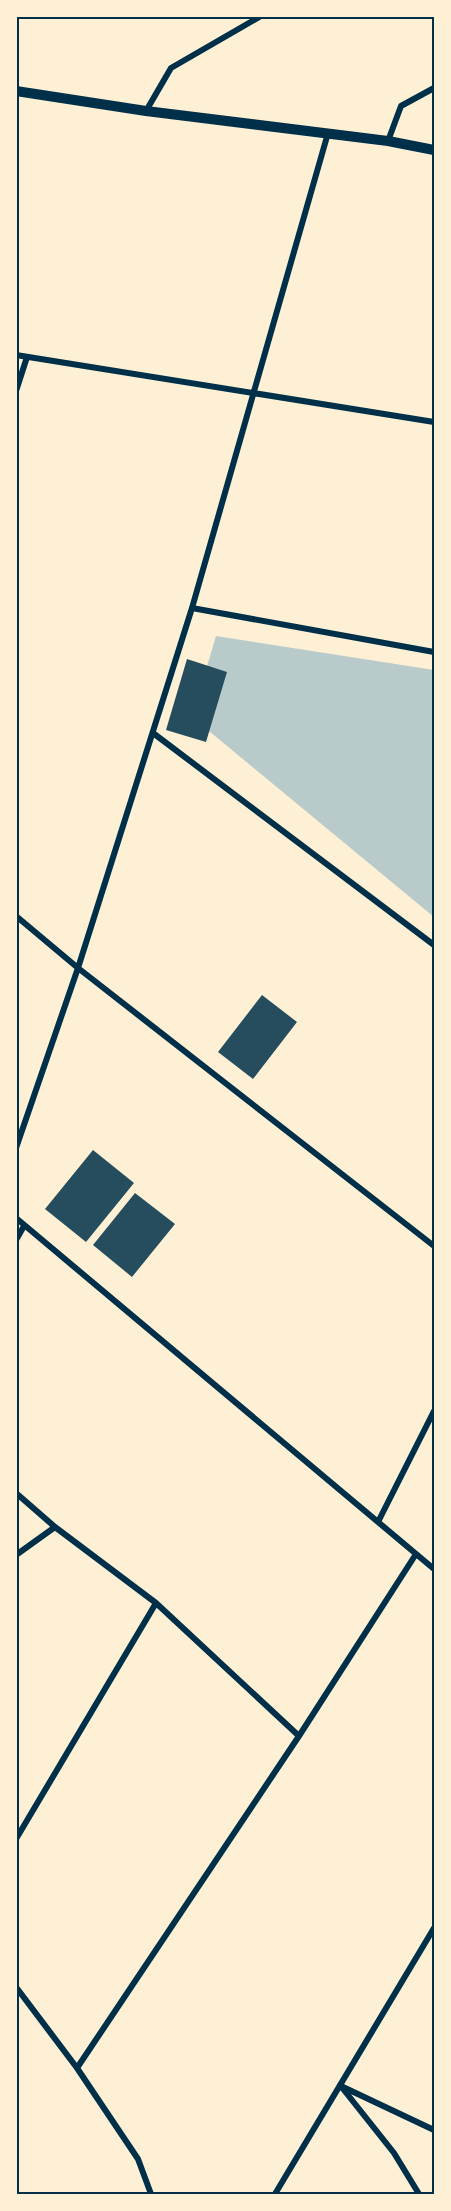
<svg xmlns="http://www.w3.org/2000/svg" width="451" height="2211" viewBox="0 0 451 2211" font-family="Roboto,sans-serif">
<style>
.green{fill:#b9caca}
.building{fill:#264d5e}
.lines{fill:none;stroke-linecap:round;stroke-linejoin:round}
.minor{stroke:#003049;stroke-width:6}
.tertiary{stroke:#003049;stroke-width:10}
.neatline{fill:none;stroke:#003049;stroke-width:2}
</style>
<rect width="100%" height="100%" fill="#fdf0d5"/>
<!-- green -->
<path class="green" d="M216,636L434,670V917L192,717Z"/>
<!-- building -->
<path class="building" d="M187,659L227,672L206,742L166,730Z
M262,995L297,1022L253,1079L218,1052Z
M93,1150L134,1183L86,1242L45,1209Z
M135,1193L175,1224L132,1277L93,1245Z"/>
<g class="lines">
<!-- minor -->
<path class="minor" d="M146,111L171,68L261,16
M388,141L401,106L434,88
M16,355L434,422
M16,391L27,357
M192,608L434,652
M153,733L434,945
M16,916L78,968L434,1246
M16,1148L78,968L192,608L328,133
M16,1218L434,1569
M16,1240L24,1226
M16,1493L55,1527
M378,1522L434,1411
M16,1555L55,1527L156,1603L299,1736
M16,1839L156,1603
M16,1987L77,2068L138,2159L151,2194
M77,2068L299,1736L416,1554
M340,2085L394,2153L419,2194
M343,2087L434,2130
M275,2194L434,1928"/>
<!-- tertiary -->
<path class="tertiary" d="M16,91L146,111L388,141L434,150"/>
</g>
<!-- border -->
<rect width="451" height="2211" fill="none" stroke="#fdf0d5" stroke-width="36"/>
<rect x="18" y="18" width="415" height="2175" class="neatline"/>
</svg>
